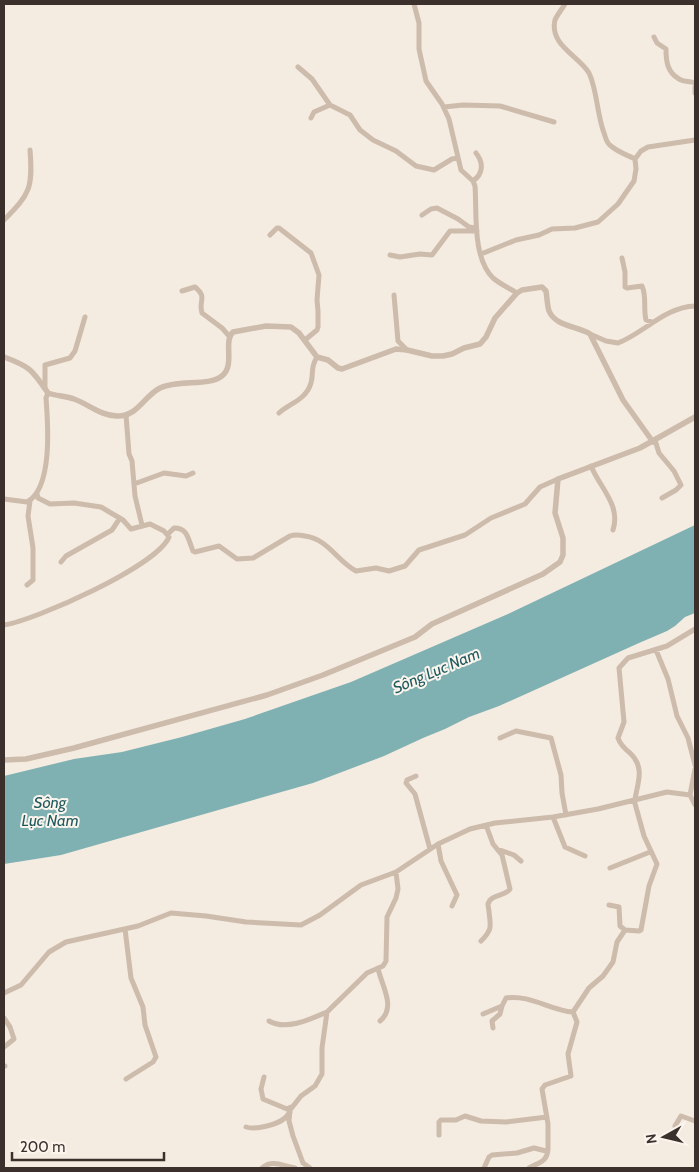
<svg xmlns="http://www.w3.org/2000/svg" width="699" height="1172" viewBox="0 0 699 1172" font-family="Cabin,sans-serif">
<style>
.water{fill:#7fb0b2}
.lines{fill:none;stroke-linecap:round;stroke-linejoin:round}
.minor{stroke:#cdbbac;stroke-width:5}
.tertiary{stroke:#cdbbac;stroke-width:5.5}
.labels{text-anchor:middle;stroke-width:4;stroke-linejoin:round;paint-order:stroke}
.water-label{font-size:16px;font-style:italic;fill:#1f5a5e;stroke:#fbf5ee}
</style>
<rect width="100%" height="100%" fill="#f4ebe1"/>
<!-- water -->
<path class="water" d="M695,525V613L685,617L675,626L667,631L639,643L499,706L469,717L445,729L423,738L384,756L313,783L61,855L4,864V776L74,759L122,752L182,737L245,719L351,682L508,614Z"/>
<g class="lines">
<!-- minor -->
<path class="minor" d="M414,4L419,23V49L426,81L442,104L449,119L461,170L473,181L475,186C477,213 472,257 493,278C500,284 509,288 517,293
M654,37L657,43L666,49C666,61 667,72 679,79C683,82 690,81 695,83
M298,67L312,79L330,105L350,115L360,130L373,140L396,151L416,166L434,170L452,159L458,158
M695,87V93
M444,107L463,105L500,106L554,122
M311,118L314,112L330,105
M635,159L641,151L648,147L695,140
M473,181C483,174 484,163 476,153
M422,215L431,209L437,208L458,219L469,227L476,228
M4,220C30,194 33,188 30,150
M270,235L277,228H279L311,253L319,275L317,300L318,311V327L317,330L305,340
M481,254L516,240L539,235L552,229L575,228L598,222L618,204L634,181L636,169L635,159C627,155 618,152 611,146C606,143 606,138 604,133C597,115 597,89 589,73C579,56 549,45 555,20C557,15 562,9 565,4
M390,255L400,257L420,254L432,255L450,231H477
M622,258L625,272V287L627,288L642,286C647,297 643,308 646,320L652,322
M182,291L195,287C208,298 198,300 202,313L222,328L230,337
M394,295L398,341L407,350
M590,334L606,341L618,343C644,333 665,307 695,306
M45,388V365L70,358L75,351L85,317
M279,413C290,403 306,400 311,383C314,372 310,368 317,357
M126,415L129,454L132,461L135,496L142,525
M655,440L659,453L674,471L681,485L676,490L662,498
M591,466C600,488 621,505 613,530
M134,484L164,473L186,476L193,473
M4,499L27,502C53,488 48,424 46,398L48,393
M168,534L174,528C188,528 188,539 193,551L195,552L219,546L237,559L253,558L290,536C295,534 300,535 305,536C328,539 337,561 356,571L376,568L389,571L405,566L419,550L465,535L491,518L525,504L540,487L558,479
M61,562L66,556L112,530L120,518
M27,585L33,580V548L28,516L30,501
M4,625C36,620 157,566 169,537L164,531L150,524L131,529L123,520L101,507L74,503L50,504L38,498L37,494
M656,650L668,679L677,716L688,738L695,765
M500,738L516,731L551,738L561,775L562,793L566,815
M695,769L690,795L695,805
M416,776L407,780L406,783L415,794L430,849
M635,799C638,782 645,767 630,753C625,749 620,744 618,738L624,722L619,668L628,658L667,646L695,629
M553,817L565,847L585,856
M438,844L441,861L457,895L452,906
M497,849L514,855L521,861
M610,868L650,852
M609,905L619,907L620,926L625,930
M125,929L131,978L143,1007L145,1025L156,1057L153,1062L126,1079
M481,941C492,930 491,927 489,912C489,910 488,906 488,904C491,894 506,896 510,889L502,855L493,844L486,825
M378,968C381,985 397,1007 380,1021
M4,993L21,985L49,952L66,942L138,926L171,913L206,916L246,922L301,925L320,915L361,885L396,872L438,844L470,829L495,823L553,817L598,809L667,792L690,795
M483,1014L502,1006L506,998C530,994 551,1011 573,1012L589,988L603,976L613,962L617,942L625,930L639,931L641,930L649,886L657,864L644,836L634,800
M4,1018L10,1027L14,1039L4,1047
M269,1021C286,1031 311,1019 327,1012
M493,1028L492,1021L500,1014L502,1006
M4,1066H5
M264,1077L261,1089L263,1099L287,1109L291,1107
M675,1126L681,1116L695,1121
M246,1127C255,1130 277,1125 285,1118C287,1116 288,1114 290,1112
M439,1135V1122L441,1120H456L465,1116L481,1121L506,1122L547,1117
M262,1168C272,1159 283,1166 295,1168
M310,1168L303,1163L293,1136L289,1121L290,1110L301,1096L315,1086L322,1074V1048L327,1012L367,973L383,966L386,961L387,917L396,898L398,889L396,872
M484,1168L489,1157L492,1155L517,1153L534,1148L546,1151L548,1149V1124L542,1089L545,1085L571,1076L568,1054L577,1022L573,1012
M529,1168C540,1162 547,1162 548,1149"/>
<!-- tertiary -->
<path class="tertiary" d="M4,357C31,367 32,370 48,393C56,396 66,396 74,399C88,404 101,416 117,416C137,417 143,397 160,388C178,379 211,387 223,375C235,364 223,341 233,332L266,326L291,327L299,333L317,357L328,360L338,368L342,369L396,349L407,350L432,356H443L452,354L464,348L480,344L486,337L495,318L517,293L522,290L542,287L546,291C547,297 547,304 549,311C556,327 578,326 590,334L623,400L653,442
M4,760L26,759L74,748L267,695L323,675L415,637L432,624L543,574L560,562L563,555V538L555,513L558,479L640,448L695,417"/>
</g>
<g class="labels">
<!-- water labels -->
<g class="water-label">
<text transform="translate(436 670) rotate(-23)" y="6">Sông Lục Nam</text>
<text x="50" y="808">Sông<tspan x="50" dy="18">Lục Nam</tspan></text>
</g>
</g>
<!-- border -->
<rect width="699" height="1172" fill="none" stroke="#3b302b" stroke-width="10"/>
<!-- north arrow -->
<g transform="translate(664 1137) rotate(262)" stroke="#fbf5ee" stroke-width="4" paint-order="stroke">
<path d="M0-4L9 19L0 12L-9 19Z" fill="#3b302b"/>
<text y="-8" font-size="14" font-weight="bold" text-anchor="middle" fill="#3b302b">N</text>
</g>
<!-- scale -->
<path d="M12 1152v8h152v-8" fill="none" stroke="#3b302b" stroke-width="2.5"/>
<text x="20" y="1152" font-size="15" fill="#3b302b" stroke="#fbf5ee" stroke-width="4" paint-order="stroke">200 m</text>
</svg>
